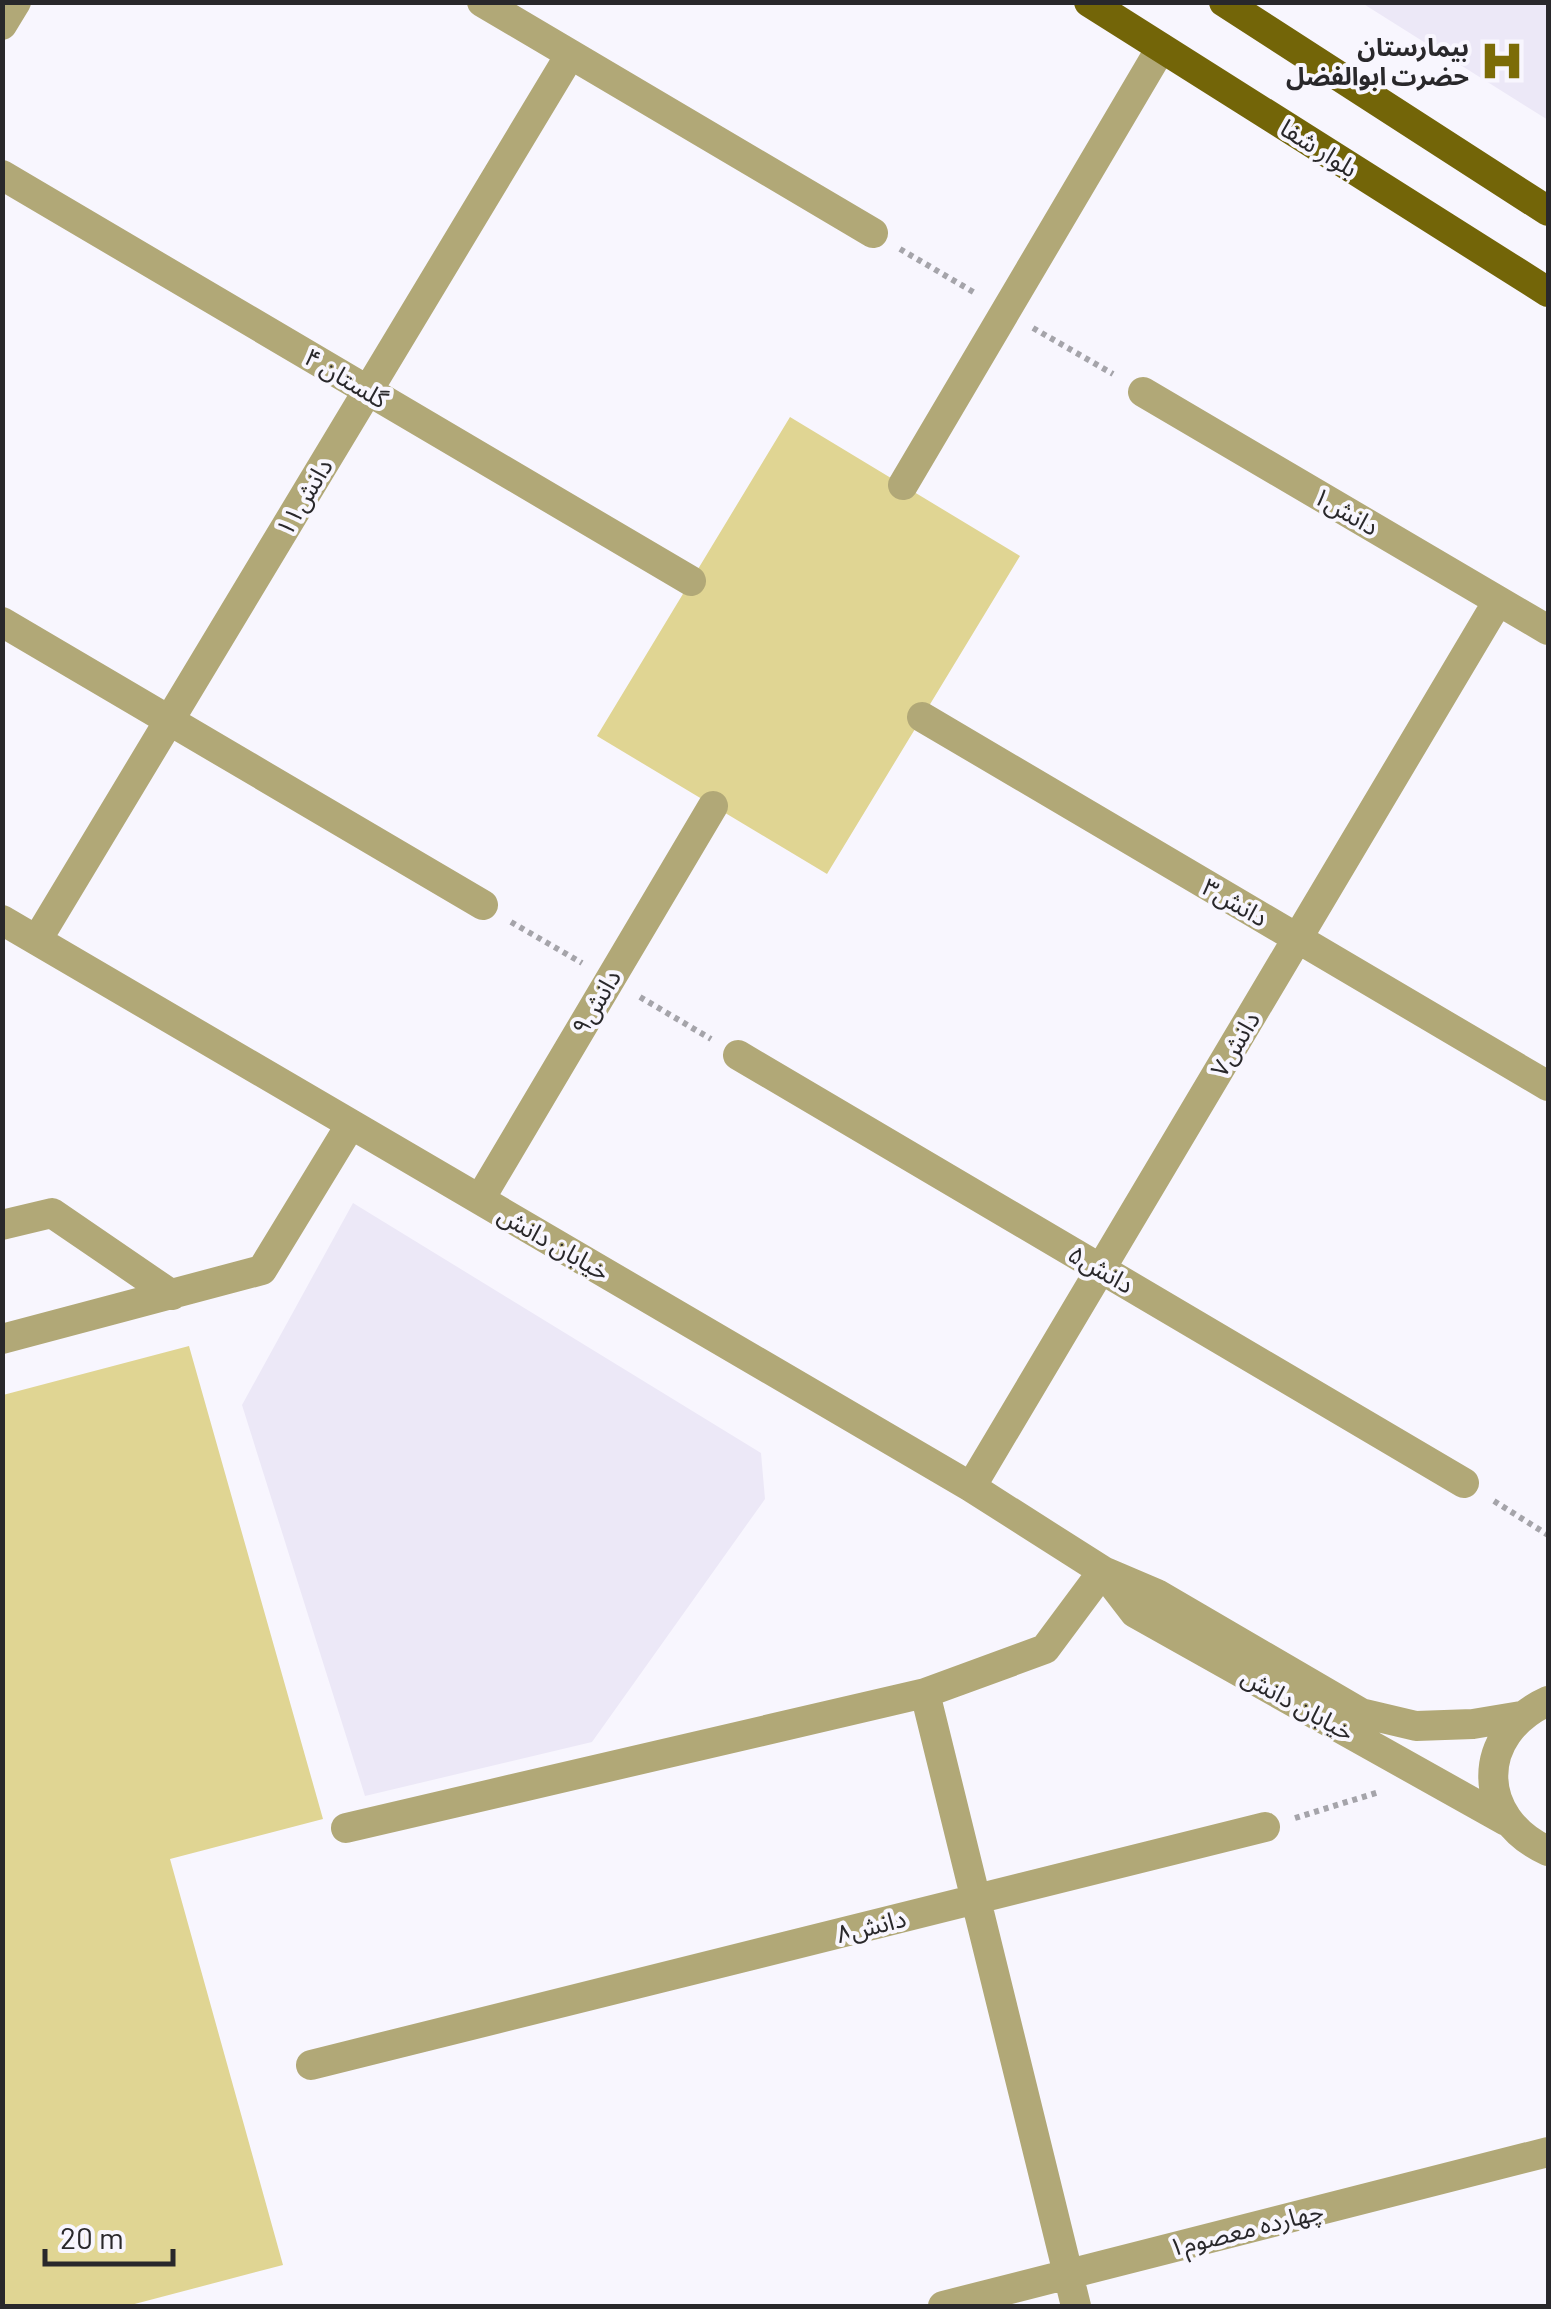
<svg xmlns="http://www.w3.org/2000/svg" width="1551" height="2309" viewBox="0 0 1551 2309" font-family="Barlow,'Noto Sans Arabic',sans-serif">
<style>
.built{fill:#ece8f7}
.green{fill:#e0d593}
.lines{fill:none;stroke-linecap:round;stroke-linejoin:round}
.path{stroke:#a5a4aa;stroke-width:6;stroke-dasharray:5 5;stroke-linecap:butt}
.minor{stroke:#b1a877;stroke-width:30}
.major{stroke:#736508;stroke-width:30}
.labels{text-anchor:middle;stroke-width:8;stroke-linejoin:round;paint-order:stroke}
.poi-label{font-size:25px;font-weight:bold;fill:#29282b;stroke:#f8f6fe;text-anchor:end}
.street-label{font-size:25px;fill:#29282b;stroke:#f8f6fe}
</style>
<rect width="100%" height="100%" fill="#f8f6fe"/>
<!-- built -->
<path class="built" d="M1362,3H1548V120Z
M353,1203L761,1453L765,1499L592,1742L365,1796L242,1405Z"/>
<!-- green -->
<path class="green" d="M790,417L1020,556L827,874L597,736Z
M189,1346L323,1819L170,1859L283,2265L127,2306H3V1395Z"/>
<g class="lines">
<!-- path -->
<path class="path" d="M900,249L975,293
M1033,328L1113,374
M511,922L582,963
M640,997L711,1039
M1494,1501L1548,1535
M1295,1818L1379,1792"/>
<!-- minor -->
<path class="minor" d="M482,2L873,233
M2,25L16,2
M2,175L691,581
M1143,392L1548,630
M903,485L1161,48
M2,622L483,905
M922,717L1548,1086
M2,920L971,1487L1103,1571L1157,1594L1361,1713L1416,1726L1473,1724L1521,1716
M37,940L570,55
M738,1055L1464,1483
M480,1199L713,806
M2,1225L52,1213L172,1295
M2,1339L262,1270L351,1124
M971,1487L1498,601
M1105,1574L1135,1613L1506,1821
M925,1693L1076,2306
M1548,1701C1475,1734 1475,1818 1548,1851
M346,1828L925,1693L1045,1649L1103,1571
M311,2065L1265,1827
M943,2306L1548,2152"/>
<!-- major -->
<path class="major" d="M1089,2L1548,292
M1224,2L1548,211"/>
</g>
<!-- icons -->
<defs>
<g id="hospital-bare" transform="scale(3.45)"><path d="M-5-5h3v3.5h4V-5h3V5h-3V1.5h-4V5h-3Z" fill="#7c6c07" stroke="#f8f6fe" stroke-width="2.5" paint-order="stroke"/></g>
</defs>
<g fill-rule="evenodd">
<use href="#hospital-bare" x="1502" y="61"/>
</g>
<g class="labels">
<!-- poi labels -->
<g class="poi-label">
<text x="1469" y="56">بیمارستان<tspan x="1469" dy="29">حضرت ابوالفضل</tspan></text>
</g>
<!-- street labels -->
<g class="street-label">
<text transform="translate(1319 148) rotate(32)" y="9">بلوار شفا</text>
<text transform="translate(346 378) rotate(31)" y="9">گلستان ۴</text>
<text transform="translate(304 497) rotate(-59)" y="9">دانش۱۱</text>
<text transform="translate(1346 511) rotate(30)" y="9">دانش۱</text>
<text transform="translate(1235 902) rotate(30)" y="9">دانش۳</text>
<text transform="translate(596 1002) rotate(-59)" y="9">دانش۹</text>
<text transform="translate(1235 1044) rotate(-59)" y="9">دانش۷</text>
<text transform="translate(554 1243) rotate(30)" y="9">خیابان دانش</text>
<text transform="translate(1101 1269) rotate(30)" y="9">دانش۵</text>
<text transform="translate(1298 1704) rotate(29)" y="9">خیابان دانش</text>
<text transform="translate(871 1926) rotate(-14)" y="9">دانش۸</text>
<text transform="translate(1246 2229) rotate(-14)" y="9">چهارده معصوم۱</text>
</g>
</g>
<!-- border -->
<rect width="1551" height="2309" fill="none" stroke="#29282b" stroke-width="10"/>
<!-- scale -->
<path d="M45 2249v15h128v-15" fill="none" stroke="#29282b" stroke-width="5"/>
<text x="60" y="2249" font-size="30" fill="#29282b" stroke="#f8f6fe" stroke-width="8" paint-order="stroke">20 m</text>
</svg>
